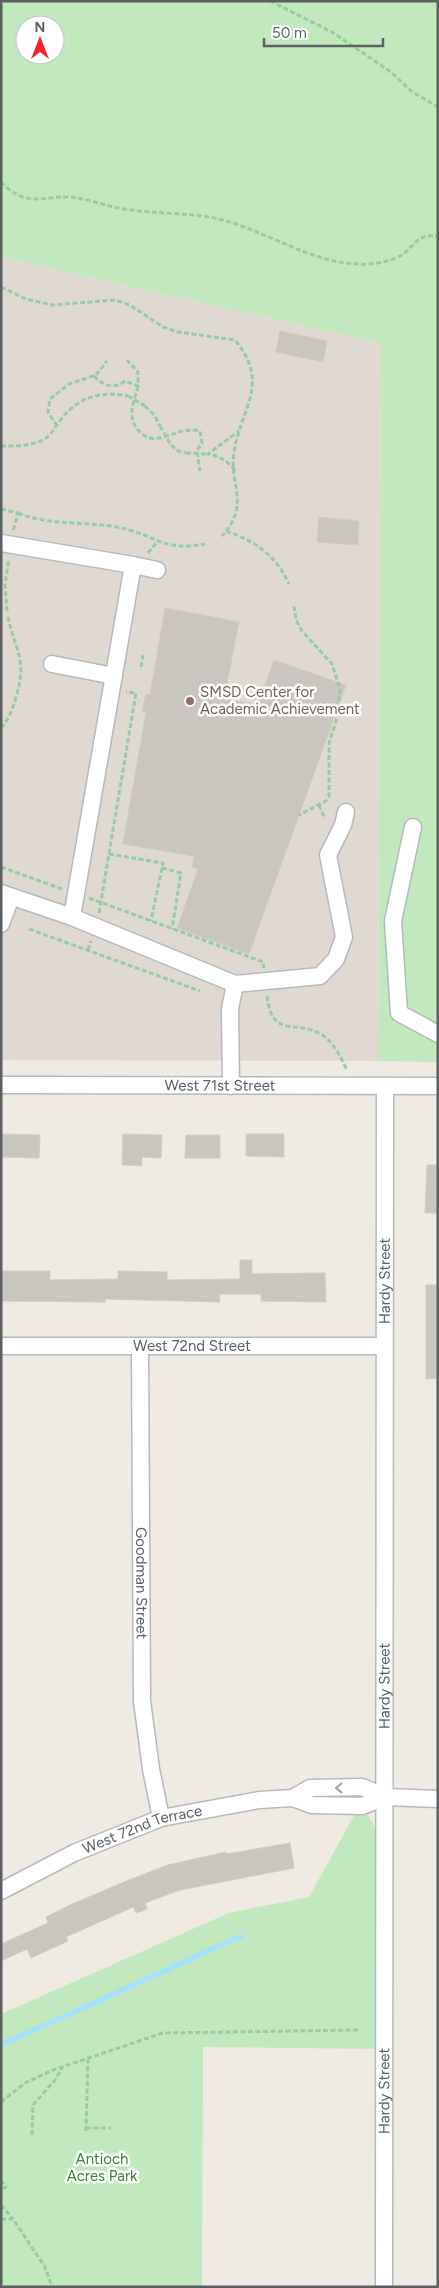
<svg xmlns="http://www.w3.org/2000/svg" width="439" height="2288" viewBox="0 0 439 2288" font-family="Figtree,sans-serif">
<style>
.education{fill:#dfd9d1}
.green{fill:#c2e8bd;fill-rule:evenodd}
.lines{fill:none;stroke-linecap:round;stroke-linejoin:round}
.stream{stroke:#a2e1ff;stroke-width:5}
.building{fill:#c9c5bf;stroke:#d4cbc0}
.minor-casing{stroke:#b5b9be;stroke-width:19}
.path{stroke:#97cca0;stroke-width:3;stroke-dasharray:5 2.5;stroke-linecap:butt}
.minor{stroke:#fff;stroke-width:16}
.path-bridge{stroke:#97cca0;stroke-width:3;stroke-dasharray:5 2.5;stroke-linecap:butt}
.oneway{stroke:#9da0a2}
.education-dot{fill:#8d6e63;stroke:#fff;stroke-width:2}
.labels{text-anchor:middle;stroke-width:5;stroke-linejoin:round;paint-order:stroke}
.education-label{font-size:15px;fill:#785e54;stroke:#fff;text-anchor:start}
.street-label{font-size:15px;fill:#5b6064;stroke:#fff}
.park-label{font-size:15px;fill:#35872f;stroke:#fff}
</style>
<rect width="100%" height="100%" fill="#efeae2"/>
<!-- education -->
<path class="education" d="M1,257L381,343L378,1061L1,1060Z"/>
<!-- green -->
<path class="green" d="M1,1H438V1062L378,1061L381,343L1,257ZM25,25H55V55H25Z
M356,1812H366L376,1829V2049L203,2047L202,2287H1V2014L229,1913L309,1897Z"/>
<g class="lines">
<!-- stream -->
<path class="stream" d="M1,2045L241,1936"/>
</g>
<!-- building -->
<path class="building" d="M280,331L327,341L323,362L276,352Z
M319,517L359,521L358,545L317,542Z
M165,608L239,622L224,699L258,704L274,660L346,685L249,954L177,928L198,869L192,867L194,856L123,844L146,712L142,711L146,694L150,695Z
M1,1134L40,1135L39,1158L1,1157Z
M123,1134L162,1135L161,1158L142,1157V1166L122,1165Z
M246,1134H284V1157L246,1156Z
M186,1135H220V1158H185Z
M427,1165H438V1213H425Z
M240,1260H252V1274L325,1273L326,1302L261,1301V1294H219L220,1302L105,1299V1302L1,1301V1271H50V1280L118,1279V1271L167,1272V1280L240,1279Z
M426,1285H438V1378L426,1379Z
M290,1843L294,1868L180,1890L145,1903L147,1909L136,1913L133,1907L66,1937L68,1941L31,1958L27,1949L1,1961V1944L48,1923L46,1917L70,1905L124,1882L168,1865L226,1852L227,1854Z"/>
<g class="lines">
<!-- minor casing -->
<g class="minor-casing">
<g id="minor">
<path d="M1,543L133,565L72,917L1,893"/>
<path d="M133,565L157,570"/>
<path d="M52,664L114,676"/>
<path d="M413,827L393,921L399,1013L438,1034"/>
<path d="M72,917L235,984L230,1009L231,1086"/>
<path d="M1,924L11,897"/>
<path d="M235,984L320,976L336,959L344,937L328,855L343,825L346,812"/>
<path id="s1" d="M1,1085L438,1086"/>
<path id="s2" d="M1,1346H384"/>
<path id="s3" d="M140,1347L142,1701L151,1769L161,1818"/>
<path d="M293,1798L310,1788L362,1787L386,1797L438,1799"/>
<path id="s4" d="M1,1891L74,1853L161,1818L259,1800L293,1798L312,1805L362,1806L386,1797"/>
<path id="s5" d="M384,2287L385,1086"/>
</g>
</g>
<!-- path -->
<path class="path" d="M270,1L332,32L391,72L411,91L438,107
M1,182C7,188 14,194 23,197C38,202 53,196 68,197C87,198 105,206 124,209C150,213 177,213 203,216C257,223 305,263 359,264C371,265 389,262 400,256C415,247 416,233 438,236
M1,287L26,299L52,305L115,300L130,305L163,327L178,332L235,340C271,383 241,408 234,452C229,486 251,504 222,536
M94,376C102,385 114,390 125,381L138,386V372L127,360
M138,386C134,403 125,419 141,433C146,437 152,440 159,438C175,435 184,427 200,431L202,443L197,450L200,471
M145,406L155,416L160,426
M57,426L48,412L50,399L69,384L96,375L107,361
M171,445L178,451L186,453
M1,446C15,446 30,446 43,440C52,435 56,425 63,417C80,396 103,391 128,396
M235,470C227,461 220,456 208,454L239,431
M1,509L18,513L13,531
M18,513C50,526 83,521 116,527C154,533 160,552 205,544
M226,531C255,541 276,555 289,584
M148,553L157,542
M294,606L296,620L302,631L332,664L340,689L337,718L329,743V796L326,801L299,815
M7,611L5,584L9,559
M141,667L143,655
M1,728C9,719 13,708 16,697C28,659 15,651 8,617
M319,805L325,819
M109,854L163,863L151,921
M1,867L62,889
M162,868L181,873L172,929
M89,898L263,962L264,968
M99,913L136,693L126,692
M29,929L200,991
M88,950L91,941
M267,996C272,1039 295,1020 319,1033C333,1040 340,1056 347,1070
M1,2102L25,2083L53,2070L163,2033L358,2030
M86,2128H111
M86,2131L88,2060
M32,2135L33,2105L55,2080L62,2068
M1,2180L6,2187L1,2190
M1,2205L13,2219
M1,2219H13L45,2267L52,2287"/>
<!-- minor -->
<use href="#minor" class="minor"/>
<!-- path-bridge -->
<path class="path-bridge" d="M128,396L145,406
M160,426L171,445
M186,453L208,454"/>
</g>
<!-- one-way arrows -->
<defs><path id="oneway-chevron" d="M-2-3.5L2.5 0L-2 3.5" fill="none" stroke-width="1.6" stroke-linecap="round" stroke-linejoin="round" transform="scale(1.25)"/></defs>
<use class="oneway" href="#oneway-chevron" transform="translate(339 1788) rotate(179)"/>
<!-- markers -->
<circle class="education-dot" cx="190" cy="701" r="5"/>
<g class="labels">
<!-- education labels -->
<g class="education-label">
<text x="200" y="697">SMSD Center for<tspan x="200" dy="17">Academic Achievement</tspan></text>
</g>
<!-- street labels -->
<g class="street-label">
<text dy="5" stroke="none"><textPath href="#s1" startOffset="219">West 71st Street</textPath></text>
<text dy="5" stroke="none"><textPath href="#s5" startOffset="1006">Hardy Street</textPath></text>
<text dy="5" stroke="none"><textPath href="#s2" startOffset="191">West 72nd Street</textPath></text>
<text dy="5" stroke="none"><textPath href="#s3" startOffset="236">Goodman Street</textPath></text>
<text dy="5" stroke="none"><textPath href="#s5" startOffset="601">Hardy Street</textPath></text>
<text dy="5" stroke="none"><textPath href="#s4" startOffset="155">West 72nd Terrace</textPath></text>
<text dy="5" stroke="none"><textPath href="#s5" startOffset="196">Hardy Street</textPath></text>
</g>
<!-- park labels -->
<g class="park-label">
<text x="102" y="2164">Antioch<tspan x="102" dy="17">Acres Park</tspan></text>
</g>
</g>
<!-- border -->
<rect width="439" height="2288" fill="none" stroke="#5b6064" stroke-width="5"/>
<!-- north arrow -->
<g transform="translate(40 40)"><circle r="24" fill="#ffffff" stroke="#bdbfc1"/>
<path d="M0-4L9 19L0 12L-9 19Z" fill="#f4232a"/>
<text y="-8" font-size="14" font-weight="bold" text-anchor="middle" fill="#5b6064">N</text>
</g>
<!-- scale -->
<path d="M264 38v8h119v-8" fill="none" stroke="#5b6064" stroke-width="2.5"/>
<text x="272" y="38" font-size="15" fill="#5b6064" stroke="#ffffff" stroke-width="4" paint-order="stroke">50 m</text>
</svg>
